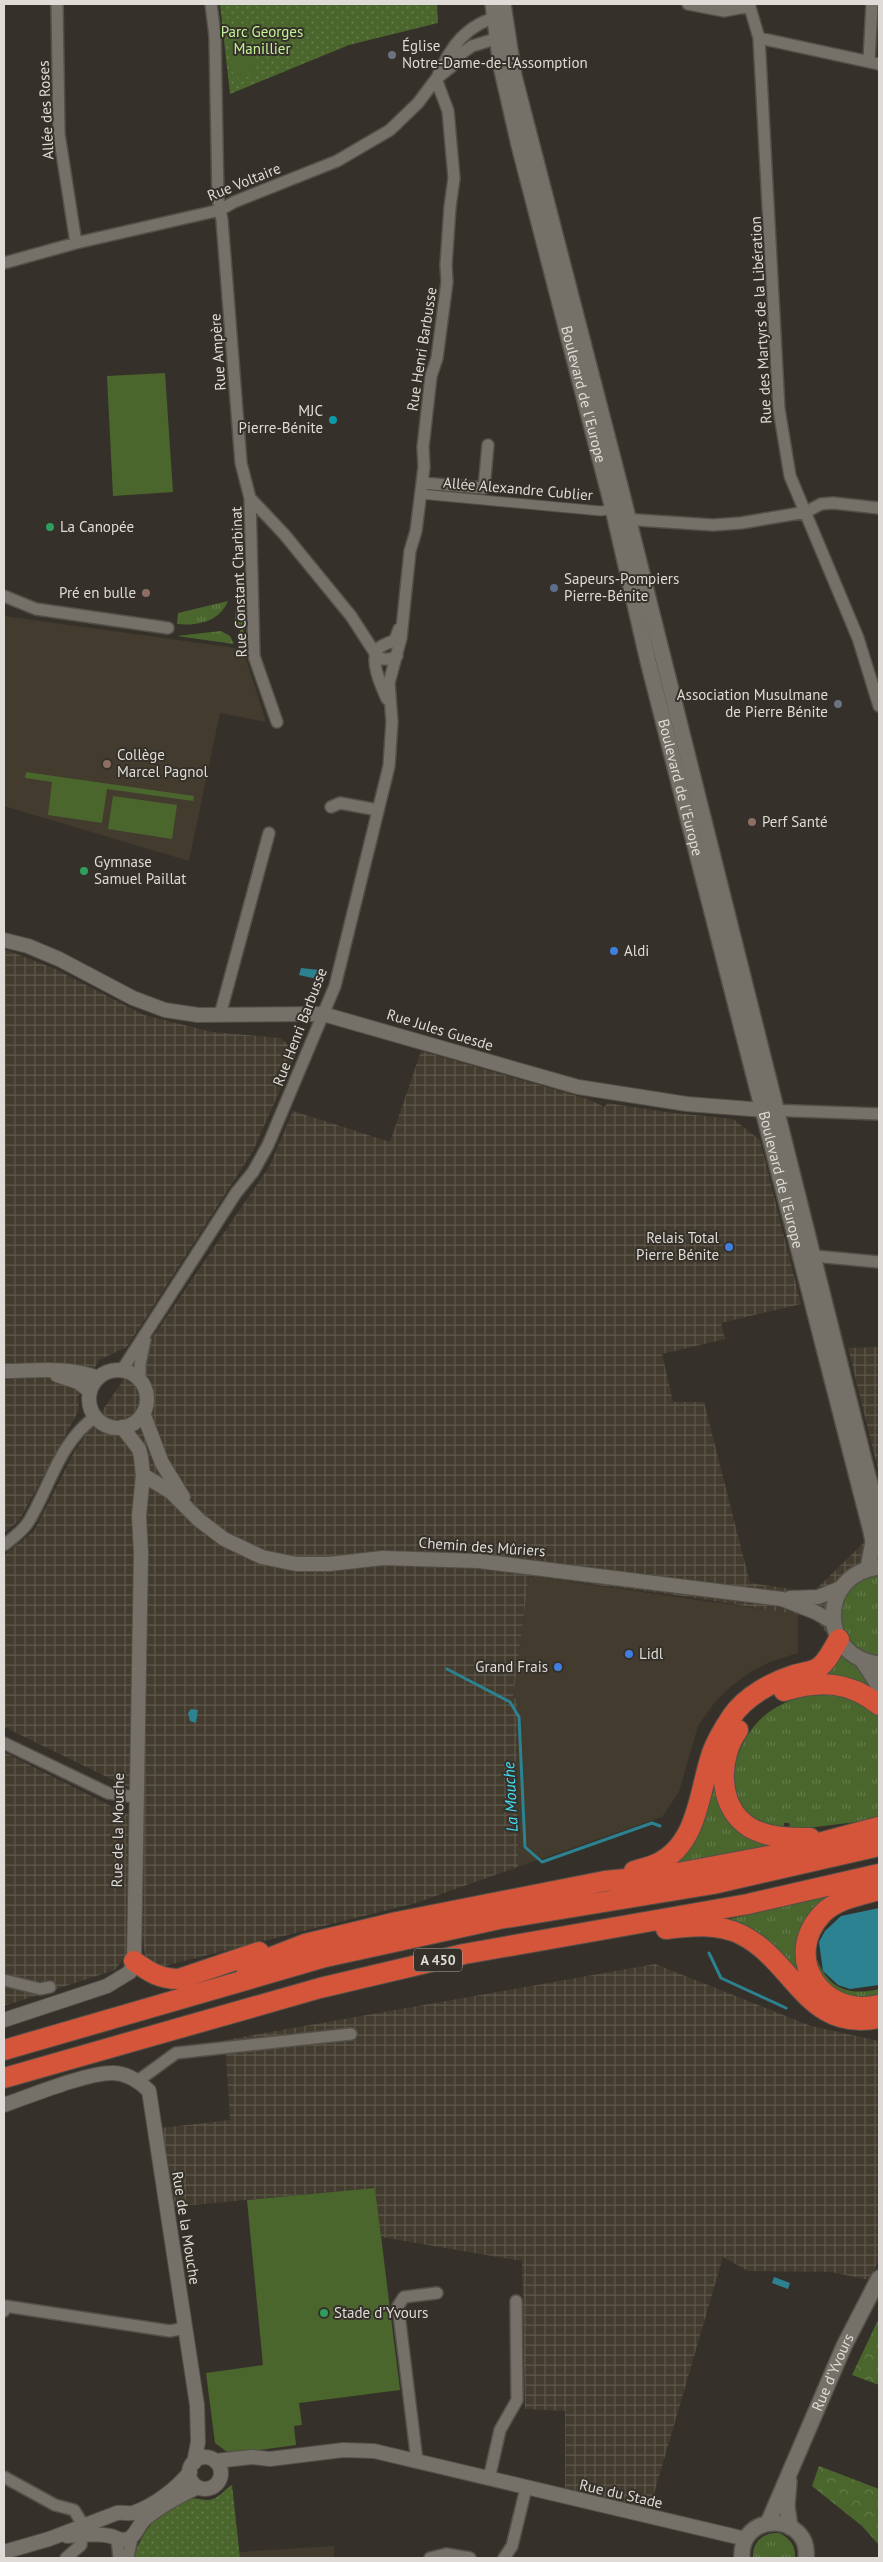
<svg xmlns="http://www.w3.org/2000/svg" width="883" height="2562" viewBox="0 0 883 2562" font-family="'PT Sans',sans-serif">
<style>
.built{fill:#423b2e}
.industrial{fill:url(#industrial-grid)}
.grass{fill:url(#grass-tufts)}
.forest{fill:url(#forest-crowns)}
.park{fill:url(#park-dots)}
.pitch{fill:#4a662d}
.water{fill:#2c8290}
.lines{fill:none;stroke-linecap:round;stroke-linejoin:round}
.stream{stroke:#2c8290;stroke-width:3}
.pedestrian-casing{stroke:#535049;stroke-width:11}
.minor-casing{stroke:#535049;stroke-width:14}
.tertiary-casing{stroke:#535049;stroke-width:16}
.secondary-casing{stroke:#535049;stroke-width:18}
.motorway-casing{stroke:#535049;stroke-width:22}
.pedestrian{stroke:#757168;stroke-width:9}
.minor{stroke:#757168;stroke-width:11}
.tertiary{stroke:#757168;stroke-width:14}
.secondary{stroke:#757168;stroke-width:15}
.motorway{stroke:#d45539;stroke-width:20}
.worship-dot{fill:#6b7280;stroke:#35312a;stroke-width:2}
.culture-dot{fill:#0f9aa8;stroke:#35312a;stroke-width:2}
.leisure-dot{fill:#2e9e5b;stroke:#35312a;stroke-width:2}
.service-dot{fill:#5c6f8a;stroke:#35312a;stroke-width:2}
.education-dot{fill:#8d6e63;stroke:#35312a;stroke-width:2}
.shop-dot{fill:#3f7fe0;stroke:#35312a;stroke-width:2}
.labels{text-anchor:middle;stroke-width:4;stroke-linejoin:round;paint-order:stroke}
.shield{fill:#35312a;stroke:#aca9a3;stroke-width:1}
.shield-label{font-size:14px;font-weight:bold;fill:#dfdcd7}
.park-label{font-size:15px;fill:#c1f394;stroke:#35312a}
.poi-label{font-size:15px;fill:#dfdcd7;stroke:#35312a;text-anchor:start}
.street-label{font-size:15px;fill:#dfdcd7;stroke:#35312a}
.water-label{font-size:16px;font-style:italic;fill:#3ee2fb;stroke:#35312a}
</style>
<defs>
<pattern id="industrial-grid" width="8" height="8" patternUnits="userSpaceOnUse" patternTransform="scale(1.25)"><rect width="8" height="8" fill="#423b2e"/><path d="M0 4h8M4 0v8" fill="none" stroke="#5d574c"/></pattern>
<pattern id="grass-tufts" width="24" height="20" patternUnits="userSpaceOnUse" patternTransform="scale(1.25)"><rect width="24" height="20" fill="#4a662d"/><path d="M3 7l-1-3M5 7V3M7 7l1-3M15 17l-1-3M17 17v-4M19 17l1-3" fill="none" stroke="#647b4b"/></pattern>
<pattern id="forest-crowns" width="20" height="18" patternUnits="userSpaceOnUse" patternTransform="scale(1.25)"><rect width="20" height="18" fill="#4a662d"/><path d="M2 6a3 3 0 1 1 6 0M12 15a3 3 0 1 1 6 0" fill="none" stroke="#647b4b"/></pattern>
<pattern id="park-dots" width="8" height="8" patternUnits="userSpaceOnUse" patternTransform="scale(1.25)"><rect width="8" height="8" fill="#4a662d"/><path d="M2 2h.1M6 6h.1" fill="none" stroke="#647b4b" stroke-width="1.8" stroke-linecap="round"/></pattern>
</defs>
<rect width="100%" height="100%" fill="#35312a"/>
<!-- built -->
<path class="built" d="M4,616L236,648L245,656L266,722L220,713L189,861L4,806Z
M529,1576L798,1614V1653L770,1662L752,1671L729,1688L715,1702L698,1726L679,1792L662,1817L518,1867L517,1700L513,1698Z
M334,2546V2558H240V2552Z"/>
<!-- industrial -->
<path class="industrial" d="M4,949L53,968L144,1015L212,1032L281,1038L296,1054L253,1151L127,1347L99,1360L78,1397L79,1410L19,1521L4,1533Z
M421,1051L588,1099L605,1107L607,1103L666,1112L733,1119L760,1140L801,1304L721,1323L725,1339L662,1354L673,1402H704L750,1583L813,1592L879,1528V1672H865L860,1669L845,1657L818,1622L807,1616L689,1597L529,1576L513,1698L517,1699L518,1867L416,1903L160,1967L146,1962L139,1913L142,1794L4,1727V1555L34,1531L74,1452L269,1167L293,1111L390,1142Z
M879,1347V1474L848,1348Z
M4,1752L129,1815L128,1953L115,1970L4,2006Z
M655,1964L811,2026L879,2041V2260L869,2280L831,2272L748,2271L723,2257L649,2511L565,2491V2411L525,2409L522,2261L381,2237L375,2188L171,2207L160,2128L230,2120L225,2040Z"/>
<!-- grass -->
<path class="grass" d="M228,601C219,622 198,626 177,624L178,613Z
M239,602L244,604L243,639L235,618L236,605Z
M221,631L230,636L234,644L177,636Z
M879,1573V1658C873,1656 863,1654 857,1651C825,1629 842,1576 879,1573Z
M841,1655L865,1672L879,1693L822,1674Z
M837,1693L872,1709L879,1715V1819L800,1829L790,1827L789,1823H784V1827C711,1821 727,1737 775,1708C795,1696 814,1694 837,1693Z
M711,1780L780,1845L666,1866Z
M838,1894L816,1909L811,1992L721,1921Z
M815,1954C826,1987 846,1997 879,1989V1996C873,1997 866,2000 860,1999C835,1998 816,1978 815,1954Z
M779,2533C790,2538 796,2546 795,2558H753C752,2542 763,2532 779,2533Z"/>
<!-- forest -->
<path class="forest" d="M879,2318V2385L852,2375Z
M819,2466L879,2489V2545L862,2526L812,2486Z"/>
<!-- park -->
<path class="park" d="M220,4H437L438,23L349,45L230,94Z
M232,2485L240,2558H134C140,2532 162,2506 190,2499C198,2497 205,2502 213,2499C221,2496 225,2489 232,2485Z"/>
<!-- pitch -->
<path class="pitch" d="M249,30L255,76L234,78L228,32Z
M165,373L173,492L113,496L107,376Z
M26,772L194,796L193,801L107,789L102,823L48,815L52,782L25,778Z
M113,796L177,805L172,839L108,829Z
M375,2188L400,2390L299,2403L302,2425L294,2426L296,2445L230,2454L215,2443L206,2373L263,2365L247,2200Z"/>
<!-- water -->
<path class="water" d="M301,968L319,970L317,979L299,975Z
M191,1709L198,1710L196,1723L190,1721L188,1713Z
M879,1908V1985L850,1989L838,1985L823,1971L819,1942L825,1931L841,1916Z
M774,2277L790,2283L788,2289L772,2283Z"/>
<g class="lines">
<!-- stream -->
<path class="stream" d="M447,1669L510,1702L519,1717L525,1847L542,1862L652,1823L660,1826
M709,1953L721,1978L786,2008"/>
<!-- pedestrian casing -->
<g class="pedestrian-casing">
<path id="pedestrian" d="M420,494L601,511L613,509"/>
</g>
<!-- minor casing -->
<g class="minor-casing">
<path id="minor" d="M57,4L59,134L76,243
M211,4L215,36L218,199L222,220L241,463L250,498L284,534L351,616L375,653L381,659H390L397,656
M688,4L724,11L750,6
M749,4L759,38L779,409L790,476L858,638L879,706
M759,38L879,64
M869,61L872,4
M437,78C450,47 466,24 501,16
M4,263L76,243L220,210L234,202L337,161L390,130L418,103L436,79L451,67L462,53L472,46L505,36
M422,483L484,488L488,445
M250,498L254,656L277,722
M622,519L713,525L741,523L806,512L821,504L833,503L879,508
M4,596L36,609L168,628
M387,699C382,688 369,660 378,649C381,645 389,643 395,640L399,629
M331,807L340,803L378,810
M220,1015L269,833
M769,1110L879,1114
M814,1256L879,1262
M122,1370L236,1193L253,1172L268,1145L335,986L389,766L392,722L389,683L401,638L410,551L416,531L424,467L423,447L431,376L437,358L447,282L446,265L450,207L454,178L448,111L436,79
M140,1380V1364L145,1340
M4,1545C13,1538 23,1531 29,1521C51,1484 59,1443 95,1417
M4,1743L108,1793L135,1797
M4,1980L40,1989L50,1987
M139,2080L176,2053L351,2034
M4,2311L5,2306L170,2331L185,2328
M417,2461L398,2306L404,2297L437,2293
M4,2477L55,2505L74,2510L82,2523L81,2545L66,2558
M489,2479L500,2430L517,2400L516,2301
M117,2539L119,2558
M128,2558L132,2537
M430,2558L446,2554L470,2558
M504,2558L512,2546L526,2488"/>
</g>
<!-- tertiary casing -->
<g class="tertiary-casing">
<path id="tertiary" d="M4,940L28,946L59,959L133,998L165,1010L198,1015L323,1014L578,1087L687,1104L764,1110
M89 1399a29 29 0 1 1 58 0a29 29 0 1 1-58 0Z
M4,1371C36,1371 68,1366 98,1378
M57,1375L78,1382L90,1391
M143,1413L162,1463L183,1497
M143,1475L171,1492L199,1520L224,1539L262,1557L296,1564H329L383,1558L479,1561L782,1599L815,1612L833,1622
M790,1598L818,1597L841,1588
M4,2020L107,1986L130,1972L134,1961L141,1553L139,1516L143,1475L141,1457L139,1449L122,1427
M4,2105C30,2096 86,2073 112,2073C127,2073 139,2081 149,2091L197,2405L198,2442L194,2463
M189 2473a16 16 0 1 1 32 0a16 16 0 1 1-32 0Z
M215,2461L252,2457L270,2459L343,2450L374,2451L746,2539
M67,2536C81,2535 96,2533 110,2536C116,2537 120,2542 128,2539C136,2536 138,2525 145,2519C160,2506 179,2496 198,2487
M4,2552L49,2539L117,2513C123,2512 128,2514 133,2513C154,2506 176,2489 190,2472"/>
</g>
<!-- secondary casing -->
<g class="secondary-casing">
<g id="secondary">
<path id="s1" d="M493,4L501,66L519,145L613,509L648,661L701,869L871,1531L873,1542L868,1568"/>
<path d="M503,4L514,76L619,482L879,1520"/>
<path d="M879,1567C818,1574 818,1657 879,1664"/>
<path d="M862,1660L879,1686"/>
<path d="M789,2481L787,2506L790,2527"/>
<path id="s2" d="M768,2523L844,2346L879,2278"/>
<path d="M742,2558C739,2510 811,2513 806,2558"/>
</g>
</g>
<!-- motorway casing -->
<g class="motorway-casing">
<path id="motorway" d="M784,1691C820,1680 849,1681 879,1705
M738,1730C718,1758 717,1806 749,1827C767,1838 790,1838 810,1838
M634,1871C641,1869 649,1867 656,1864C699,1845 699,1790 712,1753C717,1739 724,1728 732,1716C746,1696 772,1682 794,1675C801,1673 810,1672 816,1669C827,1664 833,1648 839,1639
M879,1890C861,1895 836,1899 822,1914C781,1958 823,2019 879,2005
M666,1929C690,1926 719,1923 742,1935C795,1962 807,2033 879,2018
M134,1961C149,1972 160,1979 179,1979L259,1952
M246,1967L305,1944L397,1922L605,1881L667,1875L774,1855L879,1827
M4,2050L325,1957L499,1919L713,1884L879,1846
M4,2078L320,1988L464,1954L748,1904L879,1874"/>
</g>
<!-- pedestrian -->
<use href="#pedestrian" class="pedestrian"/>
<!-- minor -->
<use href="#minor" class="minor"/>
<!-- tertiary -->
<use href="#tertiary" class="tertiary"/>
<!-- secondary -->
<use href="#secondary" class="secondary"/>
<!-- motorway -->
<use href="#motorway" class="motorway"/>
</g>
<!-- markers -->
<g class="worship-dot">
<circle cx="392" cy="55" r="5"/>
<circle cx="838" cy="704" r="5"/>
</g>
<circle class="culture-dot" cx="333" cy="420" r="5"/>
<g class="leisure-dot">
<circle cx="50" cy="527" r="5"/>
<circle cx="84" cy="871" r="5"/>
<circle cx="324" cy="2313" r="5"/>
</g>
<circle class="service-dot" cx="554" cy="588" r="5"/>
<g class="education-dot">
<circle cx="146" cy="593" r="5"/>
<circle cx="107" cy="764" r="5"/>
<circle cx="752" cy="822" r="5"/>
</g>
<g class="shop-dot">
<circle cx="614" cy="951" r="5"/>
<circle cx="729" cy="1247" r="5"/>
<circle cx="629" cy="1654" r="5"/>
<circle cx="558" cy="1667" r="5"/>
</g>
<g class="labels">
<!-- shield labels -->
<rect class="shield" x="414" y="1948.5" width="48" height="23" rx="4"/>
<g class="shield-label">
<text x="438" y="1965">A 450</text>
</g>
<!-- park labels -->
<g class="park-label">
<text x="262" y="37">Parc Georges<tspan x="262" dy="17">Manillier</tspan></text>
</g>
<!-- poi labels -->
<g class="poi-label">
<text x="402" y="51">Église<tspan x="402" dy="17">Notre-Dame-de-l'Assomption</tspan></text>
<text x="323" y="416" text-anchor="end">MJC<tspan x="323" dy="17">Pierre-Bénite</tspan></text>
<text x="60" y="532">La Canopée</text>
<text x="564" y="584">Sapeurs-Pompiers<tspan x="564" dy="17">Pierre-Bénite</tspan></text>
<text x="136" y="598" text-anchor="end">Pré en bulle</text>
<text x="828" y="700" text-anchor="end">Association Musulmane<tspan x="828" dy="17">de Pierre Bénite</tspan></text>
<text x="117" y="760">Collège<tspan x="117" dy="17">Marcel Pagnol</tspan></text>
<text x="762" y="827">Perf Santé</text>
<text x="94" y="867">Gymnase<tspan x="94" dy="17">Samuel Paillat</tspan></text>
<text x="624" y="956">Aldi</text>
<text x="719" y="1243" text-anchor="end">Relais Total<tspan x="719" dy="17">Pierre Bénite</tspan></text>
<text x="639" y="1659">Lidl</text>
<text x="548" y="1672" text-anchor="end">Grand Frais</text>
<text x="334" y="2318">Stade d'Yvours</text>
</g>
<!-- street labels -->
<g class="street-label">
<text transform="translate(46 110) rotate(-93)" y="5">Allée des Roses</text>
<text transform="translate(244 182) rotate(-22)" y="5">Rue Voltaire</text>
<text transform="translate(761 320) rotate(-93)" y="5">Rue des Martyrs de la Libération</text>
<text transform="translate(422 349) rotate(-81)" y="5">Rue Henri Barbusse</text>
<text transform="translate(218 352) rotate(-94)" y="5">Rue Ampère</text>
<text dy="5" stroke="none"><textPath href="#s1" startOffset="401">Boulevard de l'Europe</textPath></text>
<text transform="translate(518 489) rotate(5)" y="5">Allée Alexandre Cublier</text>
<text transform="translate(239 582) rotate(-92)" y="5">Rue Constant Charbinat</text>
<text dy="5" stroke="none"><textPath href="#s1" startOffset="806">Boulevard de l'Europe</textPath></text>
<text transform="translate(300 1027) rotate(-69)" y="5">Rue Henri Barbusse</text>
<text transform="translate(440 1030) rotate(17)" y="5">Rue Jules Guesde</text>
<text dy="5" stroke="none"><textPath href="#s1" startOffset="1211">Boulevard de l'Europe</textPath></text>
<text transform="translate(482 1547) rotate(4)" y="5">Chemin des Mûriers</text>
<text transform="translate(118 1830) rotate(-89)" y="5">Rue de la Mouche</text>
<text transform="translate(186 2228) rotate(81)" y="5">Rue de la Mouche</text>
<text dy="5" stroke="none"><textPath href="#s2" startOffset="164">Rue d'Yvours</textPath></text>
<text transform="translate(621 2494) rotate(13)" y="5">Rue du Stade</text>
</g>
<!-- water labels -->
<g class="water-label">
<text transform="translate(510 1797) rotate(-93)" y="6">La Mouche</text>
</g>
</g>
<!-- border -->
<rect width="883" height="2562" fill="none" stroke="#dfdcd7" stroke-width="10"/>
</svg>
